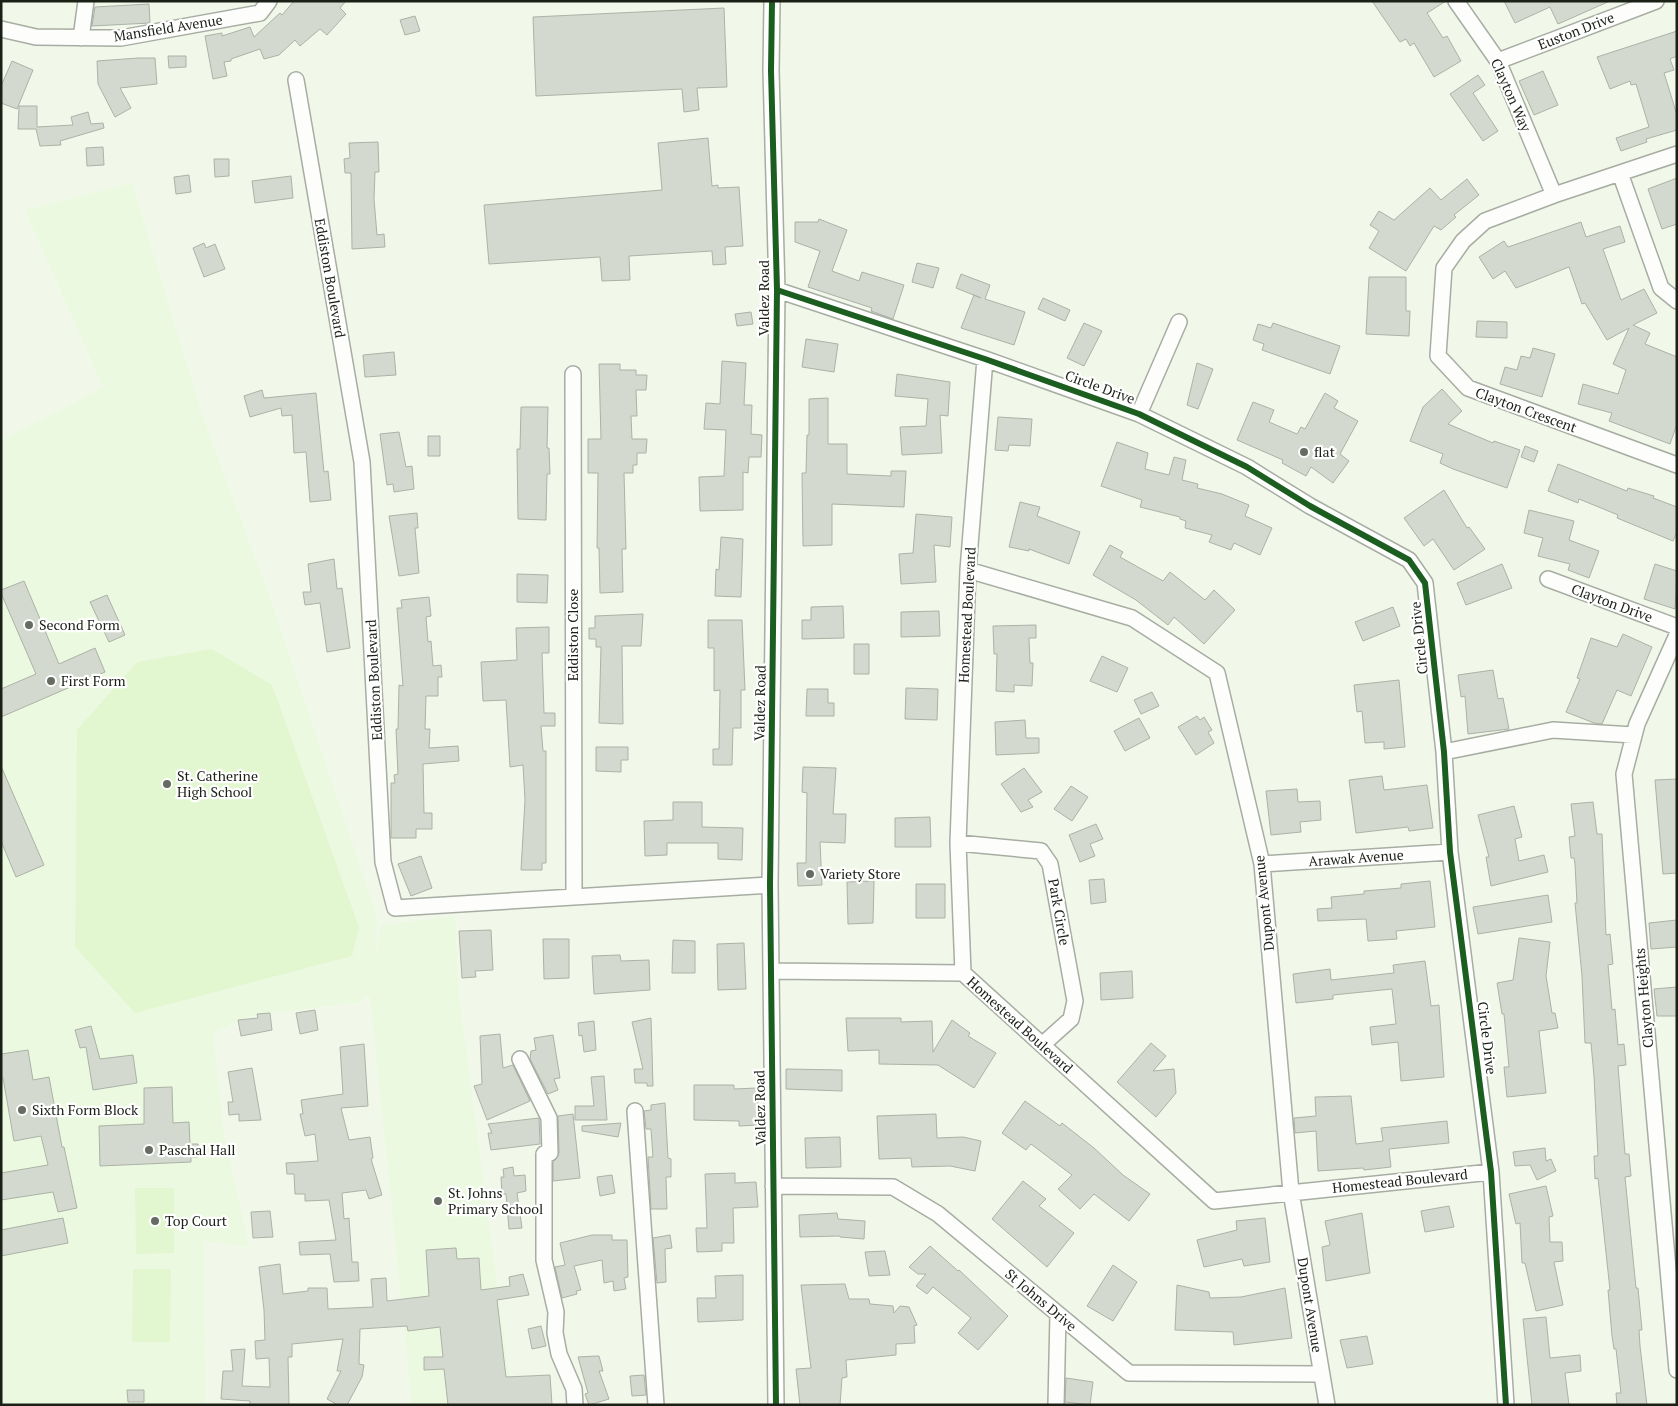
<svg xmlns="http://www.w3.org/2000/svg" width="1678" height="1406" viewBox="0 0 1678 1406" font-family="'PT Serif',serif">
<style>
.built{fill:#ebf9e0}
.green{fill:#e2f7d0}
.building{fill:#d3d9ce;stroke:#acb2a6}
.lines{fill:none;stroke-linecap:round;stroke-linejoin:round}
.minor-casing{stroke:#a7ada2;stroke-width:18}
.minor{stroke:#fdfefc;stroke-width:15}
.cycleway-casing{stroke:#fff;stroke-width:9}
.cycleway{stroke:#1b5e20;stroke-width:6}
.poi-dot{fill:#666c61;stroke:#fff;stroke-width:2}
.labels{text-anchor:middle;stroke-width:4.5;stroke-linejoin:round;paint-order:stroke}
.street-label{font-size:14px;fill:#1b2017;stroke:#fff}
.poi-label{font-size:14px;fill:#1b2017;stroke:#fff;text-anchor:start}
</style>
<rect width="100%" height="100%" fill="#f1f8ea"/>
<!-- built -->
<path class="built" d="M132,183L202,415L268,592L377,916L376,961L381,925L455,916L459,996L513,1405H412L370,995L359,1002L245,1017L213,1034L224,1134L249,1247L204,1241L205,1405H1V441L103,387L25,210Z"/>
<!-- green -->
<path class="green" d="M212,649L272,685L359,927L352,956L135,1013L75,947L77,730L137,662Z
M135,1188H174V1253L136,1254Z
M133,1269H171L170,1342H132Z"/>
<!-- building -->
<path class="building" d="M294,1H346L340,8L346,14L327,35L320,29L300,46L295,40L279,55L264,59L260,49L231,59V61L224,62L227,76L213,79L205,36L222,33V36L250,27L254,37L280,13L282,15Z
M1372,1H1446L1427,13L1443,38L1447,36L1461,61L1434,77L1414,43L1410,46L1406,39L1400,42Z
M1504,1H1610L1558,24L1550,7L1515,23Z
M149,4L150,23L92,26L95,7Z
M724,8L727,87L697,88L699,110L684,112L682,89L536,96L533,17Z
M415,16L420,31L405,35L400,20Z
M1677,31V56L1670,59L1674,70L1664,73L1677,115V130L1646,139L1647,142L1621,151L1616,138L1649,127L1636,84L1631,85L1630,81L1610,89L1597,57Z
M168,56H186V67L169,68Z
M138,58H155L157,84L120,88L131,108L115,117L98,84L97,61Z
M12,61L33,70L17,109L1,103V86Z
M1543,71L1558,105L1534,115L1519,81Z
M1478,75L1485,85L1473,93L1498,131L1483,141L1450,94Z
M19,106H37V127L73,125L71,117L88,112L91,124L103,123L104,128L60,141L61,145L40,146L36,129H18Z
M708,138L712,186L718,185V188L739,187L743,246L725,247L726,264L713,265L712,251L629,256L630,280L602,281L600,257L489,264L484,205L662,190L658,143Z
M378,142L379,172H375L374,199L377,235L384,234L385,247L352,249L351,173H345L344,159L350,158L349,143Z
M103,147L104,165L87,166L86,148Z
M214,159H229V176L215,177Z
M189,175L191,192L176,194L174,177Z
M291,176L293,198L255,203L252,181Z
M1677,178V224L1662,229L1648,189Z
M1467,179L1479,195L1454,215L1456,217L1441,230L1434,226L1406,271L1369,248L1379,231L1370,225L1379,211L1394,220L1430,188L1441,200Z
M819,219L847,230L832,271L859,281L862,272L904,285L893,319L871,311L872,308L808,287L820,251L795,242V222H818Z
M1581,222L1586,237L1620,226L1625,242L1603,249L1621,300L1644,289L1657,313L1633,325L1650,333L1645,344L1677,357V424L1670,444L1609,421L1612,413L1578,404L1583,384L1618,394L1626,370L1613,364L1629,328L1607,340L1585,303L1582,304L1569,267L1516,288L1505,271L1493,279L1479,257L1504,241L1508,247Z
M204,243L206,248L215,244L225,269L204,277L193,248Z
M917,263L939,268L933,288L912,282Z
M961,274L990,285L985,299L1025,312L1014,345L961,328L974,295L981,298L956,288Z
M1369,277H1406V311H1410L1409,336L1366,334Z
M1043,298L1070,310L1065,321L1038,309Z
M751,312L753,324L737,326L735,314Z
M1477,321L1507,322V338L1476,337Z
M1084,323L1102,331L1084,366L1067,358Z
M1273,323L1340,346L1330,374L1262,350L1264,344L1253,340L1258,324L1271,328Z
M806,339L838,344L834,372L802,367Z
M1533,348L1555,354L1542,397L1500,384L1505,367L1517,370L1521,356L1530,358Z
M394,352L396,375L365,377L363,355Z
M722,361L746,363L744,405H752L751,434L762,435L761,457H749L748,473L743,472V510L700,511L699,477L724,476L726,430L704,429L706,403L720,404Z
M1197,363L1213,369L1198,409L1187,405Z
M599,364H620V370H636V375H647L646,390H636L637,416H631L632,439H647L646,453H637V465H633V473H624L626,549H622L623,592L600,593L599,548H597L598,473H588V439H601Z
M897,374L950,382L948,416L940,415L942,453L902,455L900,427L926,426L928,399L895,396Z
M1442,389L1462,411L1448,424L1493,443L1494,441L1520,450L1507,488L1453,469L1440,463L1443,454L1410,441L1423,407Z
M262,390L264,398L316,393L324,472L328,471L331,500L310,502L306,452L294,453L292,415L282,416L281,408L250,417L244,396Z
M1325,393L1338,401L1334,408L1358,421L1340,454L1349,461L1333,483L1311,467L1306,476L1282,463L1283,460L1237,440L1253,402L1274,410L1269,422L1297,434L1301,427L1305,429Z
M828,398V444H847V474L891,476V471H906L904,507L832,504V545L803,546L802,473H806L807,435H809V399Z
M521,407H548L547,448H549L550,474H547L546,520L518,519L517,449H520Z
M998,417L1032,419L1030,446L1009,445L1008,451L995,450Z
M399,432L406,467L412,466L414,489L394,492L393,484L387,485L380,434Z
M428,436H440V456H428Z
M1117,442L1148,453L1145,469L1169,475L1174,457L1186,460L1182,480L1198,484L1197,488L1222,494L1249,505L1245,516L1272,528L1260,555L1234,543L1231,550L1209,542L1212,535L1185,528L1186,521L1180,519V517L1140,507L1142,500L1101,486Z
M1525,446L1538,451L1534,462L1521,457Z
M1558,464L1627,491L1628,488L1654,496L1653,498L1677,507V532L1673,541L1617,518L1618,515L1579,499L1578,503L1548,491Z
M1444,490L1467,528L1469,527L1485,549L1454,570L1433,539L1424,546L1404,518Z
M1020,502L1040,507L1037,516L1080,532L1069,564L1029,549V551L1009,547Z
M1529,510L1574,521L1569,540L1599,551L1589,578L1568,570L1570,564L1538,556L1543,538L1524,533Z
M417,513L418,528H415L419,573L399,576L389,516Z
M916,514L952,517L950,547L934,545L936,582L901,584L899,554L913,553Z
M721,537L743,539L741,597L715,596L716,569L719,570Z
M1110,545L1123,552L1120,557L1163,581L1170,572L1205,600L1214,590L1235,610L1204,644L1174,617L1168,625L1136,600L1093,575Z
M334,559L337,589L342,588L350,648L327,652L320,603L305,605L303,592H311L308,564Z
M1502,564L1512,588L1466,605L1457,583Z
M1655,564L1677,571L1675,609L1644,599Z
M517,574L548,575L547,603L517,602Z
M24,581L59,664L95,648L105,672L1,717V689L36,674L1,593V590Z
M107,595L125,635L109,642L90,602Z
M429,597L431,616L426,617L428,642L431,641L433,666L441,665L442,677H438V696H426L425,729H430L429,748L458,746L459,761L423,764L424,813H432V829H416V838H391V783H395L394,775L398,774L396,729H398L399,685L403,686L397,608H402L401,600Z
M843,606L844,638L802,639V620H811V607Z
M1393,607L1400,626L1363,641L1355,622Z
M939,611L940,636L901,637V612Z
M643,614L641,646H622L623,724L599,723L601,647H596V639H589V628H595V616Z
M708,620H742L745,690H741V728H733L732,765H713V749H719L720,690L714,691V648H708Z
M1036,625V638H1029L1030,663H1033L1032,686L1014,685V692L996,691L997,654H994L993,626Z
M549,627V653H542L544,713H555V726H541L543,751H546V863H542V870H521L525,800L523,765L510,767L506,700L483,701L481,662L517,660L516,628Z
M1623,634L1652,647L1631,696L1617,690L1602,724L1594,723L1566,712L1580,679L1577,678L1591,638L1617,647Z
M854,644H869V674H854Z
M1102,656L1128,668L1117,692L1090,681Z
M1493,670L1498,699L1503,698L1509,729L1468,734L1465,696L1461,697L1458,675Z
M1399,680L1405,747L1384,749V742L1365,743L1362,711L1357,712L1354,685Z
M906,688L938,689L937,720L905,719Z
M807,689H828V703H834V716H806Z
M1152,692L1159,706L1141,714L1134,700Z
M1197,716L1200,720L1204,717L1212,730L1208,732L1214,743L1196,755L1178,727Z
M1139,718L1150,738L1125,751L1114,731Z
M1025,720L1026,738H1039V753L996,755L995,722Z
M596,747H628V760H621V772L596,771Z
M1,766L44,865L16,877L1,841Z
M803,767L836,768L833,814H846L845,843L820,842L822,885L798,886L797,863H806L807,793L802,792Z
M1024,768L1042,792L1028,800L1033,807L1021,812L1001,784Z
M1382,776L1384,790L1427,785L1433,828L1409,831L1408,827L1356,833L1349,780Z
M1677,779V873L1663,874L1655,780Z
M1071,786L1088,797L1072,821L1054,809Z
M1297,789L1298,802L1320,801L1321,820L1300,822L1301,832L1271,835L1266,791Z
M673,802H702V827L743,828L742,860L718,859V843H667V855L645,856L644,821L673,820Z
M1593,802L1597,834H1602L1606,935L1610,934L1613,964L1608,965L1612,1010L1615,1009L1618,1045L1624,1044L1626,1065L1618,1066L1625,1154H1629L1631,1176L1625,1177L1636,1288H1638L1642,1330H1639L1640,1346L1647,1405H1617L1616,1393H1621L1616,1349H1614L1612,1336L1608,1290H1610L1598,1178L1595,1179L1594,1156H1598L1594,1076L1591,1043H1585L1582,976L1575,903H1577L1575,864L1574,858H1571L1569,837L1575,836L1571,804Z
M1514,806L1522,837L1515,839L1519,861L1544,855L1548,872L1491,886L1486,857H1489L1478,815Z
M930,817L931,847H895V818Z
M1096,824L1103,839L1090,844L1095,856L1080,862L1069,835Z
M421,856L432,888L411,896L398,864Z
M1104,879L1106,902L1091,904L1089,880Z
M874,881L873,923L848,924L847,882Z
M1430,881L1435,927L1396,931L1397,939L1368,941L1366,919L1318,921L1317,909L1332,908L1331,897L1364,894V891L1401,888V884Z
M916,884H945V918H916Z
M1548,895L1552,922L1478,934L1473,907Z
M1677,920V947L1651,949L1649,923Z
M491,930L493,970L475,971L476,977L462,978L459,931Z
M1519,938L1550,942L1546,976L1552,1013H1555L1558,1028L1539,1031L1546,1093L1507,1097L1504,1067H1509L1504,1014H1502L1497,983L1513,980Z
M543,939H569V978L544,979Z
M673,940L695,941V973H672Z
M744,943L746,989L718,990L717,944Z
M620,955L621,961L649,960L650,990L594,994L592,956Z
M1425,961L1431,1006L1439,1005L1444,1077L1401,1081L1398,1042L1372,1045L1370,1027L1396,1024L1392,989L1333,995V999L1296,1003L1293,974L1330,969L1331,980L1394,973L1393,965Z
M1132,971L1133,998L1101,1000L1100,973Z
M1677,987V1016H1657L1654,989Z
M315,1010L318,1030L300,1034L296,1013Z
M270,1013L272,1030L241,1036L238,1020L258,1018L257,1014Z
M651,1018L653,1086H647V1083H635L634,1069H643L632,1022Z
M846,1018H901V1022L932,1021L933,1052L952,1020L970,1033L968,1036L996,1053L974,1088L938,1065L879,1064V1050L848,1051Z
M594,1021L596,1050L584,1052L582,1035L579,1036L578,1023Z
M91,1026L100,1059L133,1055L137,1083L93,1090L86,1047L80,1048L75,1030Z
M500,1034L503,1068L513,1065L530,1101L487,1120L474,1086L482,1084L480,1036Z
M553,1035L560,1078L554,1079L558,1090L548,1094L530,1059L531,1051L536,1050L534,1038Z
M1151,1043L1166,1056L1153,1071L1174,1069L1176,1093L1156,1117L1117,1082Z
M364,1044L368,1106L341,1108L349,1140L370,1137L373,1158L371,1159L382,1195L369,1199L366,1190L342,1193L344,1219L349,1218L352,1262H358L359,1281L334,1282L330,1254L300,1255L299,1242L336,1240L329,1200L305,1201V1194H295L294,1174H287L286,1163L318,1161L315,1134L305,1136L300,1114H303L301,1100L343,1094L340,1047Z
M28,1050L33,1080L49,1077L62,1147H64L77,1208L58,1212L53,1192L1,1200V1173L48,1165L41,1136L14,1141L3,1078H1V1054Z
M252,1068L261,1120L239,1121V1114L229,1115L228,1102H233L228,1072Z
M786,1069L842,1070V1091L786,1089Z
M604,1076L607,1120H575V1106H594L591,1077Z
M694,1085H734V1089L757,1088L759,1125L739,1126V1121L694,1120Z
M172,1087L173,1123L189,1122L190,1144H198V1157H191V1162L100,1166L99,1126L144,1124V1088Z
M1351,1096L1356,1144L1383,1141L1381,1128L1447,1121L1449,1143L1389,1149L1391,1167L1364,1170L1363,1168L1318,1171L1316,1131L1295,1133L1294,1118L1316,1116L1315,1097Z
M1025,1101L1060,1126L1062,1123L1094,1148L1123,1175L1150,1194L1129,1221L1094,1194L1080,1209L1058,1189L1072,1175L1031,1144L1026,1150L1002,1133Z
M665,1103L668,1158L671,1159V1177H666L667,1209H651L648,1157H653L651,1129H646L644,1111L651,1110V1105Z
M573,1114L580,1178L553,1181V1162L559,1153L558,1116Z
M936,1114L937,1138L963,1137L981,1141L975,1171L950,1166L912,1167L911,1158L879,1159L877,1116Z
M539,1118L540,1144L491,1150L488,1133H492L488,1124Z
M621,1123L618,1137L582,1131V1126Z
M840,1137L841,1167L806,1168L805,1138Z
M1545,1148L1546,1161L1551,1159L1556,1171L1537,1180L1530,1165L1515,1166L1513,1152Z
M513,1167L514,1176L525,1175L526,1191L517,1193L522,1228L509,1229L506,1194H502L501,1177H504L503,1169Z
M735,1173V1183L756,1182L758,1207L733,1208L734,1243H722V1251L697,1252L696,1228H707L705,1174Z
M612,1175L615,1193L600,1196L597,1177Z
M1023,1181L1046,1199L1039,1206L1074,1233L1047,1267L992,1219Z
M1546,1186L1553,1216L1549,1217L1550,1242H1562L1563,1261L1554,1262L1563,1305L1536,1311L1525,1263H1522L1520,1223L1516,1224L1509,1194Z
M1449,1206L1454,1227L1425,1232L1421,1211Z
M270,1211L273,1237L253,1238L251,1212Z
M837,1213L838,1219L865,1221L864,1239L840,1237V1236L800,1237L799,1215Z
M1362,1213L1370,1273L1326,1281L1322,1247L1330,1245L1325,1221Z
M63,1218L68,1243L1,1256V1230Z
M1265,1218L1270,1262L1244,1266L1242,1259L1204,1267L1197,1240L1237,1230L1236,1221Z
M592,1235H612V1240H627L628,1277L624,1278L626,1289L614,1291L613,1281L604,1283L602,1260L574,1266L581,1290L576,1291L577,1294L562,1298L555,1267L565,1265L560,1243Z
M670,1235L672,1248L665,1249L666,1282L657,1283L653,1238Z
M930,1246L958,1271L959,1270L1008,1316L978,1350L958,1333L971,1318L933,1287L927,1294L916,1286L926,1274H918L909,1267Z
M456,1248L457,1259L479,1258L481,1290L510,1286L509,1277L523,1274L529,1295L497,1300L506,1377L550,1375L552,1405H448L444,1369L424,1370V1357H443L440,1327L408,1331L407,1326L360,1329L359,1364L364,1365L362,1377L347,1405H338L327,1399L341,1371H337L343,1339L292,1344V1357H288L289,1405H250V1401L221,1399L223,1371H233L231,1350L245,1349L242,1386L270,1387L269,1358L256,1359L255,1341L265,1340L264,1310L259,1267L280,1264L283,1294L308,1291V1288H327L328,1309L373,1307L371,1279L386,1278L387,1301L429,1296L426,1250Z
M885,1251L890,1275L869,1276L865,1252Z
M1113,1265L1137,1282L1113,1321L1087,1306Z
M743,1275V1320L698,1322L697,1298H716L715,1276Z
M845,1284L849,1299H869L870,1304L893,1306L894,1313L900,1306L909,1307L917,1325L914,1326L915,1343L896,1344V1355L846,1360L847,1377L842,1378L840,1405H800L796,1369L811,1368L801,1285Z
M1177,1285L1209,1292L1210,1298L1241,1297L1285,1288L1292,1338L1234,1345L1233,1332L1175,1330Z
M1546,1317L1550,1358L1580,1355L1581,1371L1565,1373L1569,1405H1532L1523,1319Z
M541,1326L546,1346L532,1349L528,1329Z
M1367,1336L1373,1364L1347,1368L1340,1340Z
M597,1356H599L603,1371H599L609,1399L589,1405L585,1394L588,1393L578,1357Z
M644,1375L646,1395L632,1396L630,1376Z
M1066,1378L1093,1382L1090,1405L1065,1402Z
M127,1390H144V1402H128Z"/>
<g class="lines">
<!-- minor casing -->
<g class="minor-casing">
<path id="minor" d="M772,1L771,71L777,290L770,885L776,1405
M1456,1L1498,61L1554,195
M1,29L36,37L121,38L260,13L269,1
M81,38L86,1
M1498,61L1656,1
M296,80L362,462L383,862L395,908L770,885
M1677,154L1554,195L1485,221L1463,241L1444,268L1438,356L1468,388L1677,465
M1620,173L1661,288L1677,301
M777,290L985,359L1139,414L1247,467L1310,506L1409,560L1425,583L1444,752L1450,852L1491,1172L1506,1405
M985,359L968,570L958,843L963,973L1214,1201L1491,1172
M573,374L574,897
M1139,414L1179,322
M968,570L1132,618L1217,673L1262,864L1291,1192L1327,1405
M1548,579L1677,627
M1677,635L1637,724L1624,774L1677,1370
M1444,752L1553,730L1633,735
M958,843L1041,851L1050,864L1075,1001L1071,1019L1042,1045
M1262,864L1450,852
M771,971L963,973
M520,1059L549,1118L550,1153L544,1154V1260L556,1312L555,1333L559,1354L574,1389L575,1405
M635,1111L656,1405
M773,1186L893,1187L938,1214L1129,1373L1321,1374
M1056,1405L1058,1314"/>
</g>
<!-- minor -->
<use href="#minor" class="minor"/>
<!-- cycleway casing -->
<g class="cycleway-casing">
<path id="cycleway" d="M772,1L771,71L777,290L770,885L776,1405
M777,290L985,359L1139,414L1247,467L1310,506L1409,560L1425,583L1444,752L1450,852L1491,1172L1506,1405"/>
</g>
<!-- cycleway -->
<use href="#cycleway" class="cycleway"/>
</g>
<!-- markers -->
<g class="poi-dot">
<circle cx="1304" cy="452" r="5"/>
<circle cx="29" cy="625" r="5"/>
<circle cx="51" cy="681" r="5"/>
<circle cx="167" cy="784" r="5"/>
<circle cx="810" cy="874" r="5"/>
<circle cx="22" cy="1110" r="5"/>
<circle cx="149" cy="1150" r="5"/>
<circle cx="438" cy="1201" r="5"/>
<circle cx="155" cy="1221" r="5"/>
</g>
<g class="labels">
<!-- street labels -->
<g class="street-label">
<text transform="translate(168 28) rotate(-9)" y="5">Mansfield Avenue</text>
<text transform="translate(1576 31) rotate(-21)" y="5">Euston Drive</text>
<text transform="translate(1511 95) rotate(66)" y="5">Clayton Way</text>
<text transform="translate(330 278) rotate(80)" y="5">Eddiston Boulevard</text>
<text transform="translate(764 298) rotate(-90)" y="5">Valdez Road</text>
<text transform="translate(1100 387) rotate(20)" y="5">Circle Drive</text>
<text transform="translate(1526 410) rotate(20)" y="5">Clayton Crescent</text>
<text transform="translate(1612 603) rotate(20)" y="5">Clayton Drive</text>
<text transform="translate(967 615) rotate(-87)" y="5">Homestead Boulevard</text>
<text transform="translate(573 635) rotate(-90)" y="5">Eddiston Close</text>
<text transform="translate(1419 638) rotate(-96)" y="5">Circle Drive</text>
<text transform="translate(374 680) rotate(-93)" y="5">Eddiston Boulevard</text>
<text transform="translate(760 703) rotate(-89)" y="5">Valdez Road</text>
<text transform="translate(1356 858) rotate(-4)" y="5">Arawak Avenue</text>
<text transform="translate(1264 903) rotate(-96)" y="5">Dupont Avenue</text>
<text transform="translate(1059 912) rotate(80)" y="5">Park Circle</text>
<text transform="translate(1644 998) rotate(-95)" y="5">Clayton Heights</text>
<text transform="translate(1020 1025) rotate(42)" y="5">Homestead Boulevard</text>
<text transform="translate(1487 1038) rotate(83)" y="5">Circle Drive</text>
<text transform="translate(760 1108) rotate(-91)" y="5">Valdez Road</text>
<text transform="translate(1400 1181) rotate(-6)" y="5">Homestead Boulevard</text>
<text transform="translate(1041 1300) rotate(40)" y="5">St Johns Drive</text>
<text transform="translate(1310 1305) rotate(81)" y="5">Dupont Avenue</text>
</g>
<!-- poi labels -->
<g class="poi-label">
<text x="1314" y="457">flat</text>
<text x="39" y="630">Second Form</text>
<text x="61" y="686">First Form</text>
<text x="177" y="781">St. Catherine<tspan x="177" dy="16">High School</tspan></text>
<text x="820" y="879">Variety Store</text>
<text x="32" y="1115">Sixth Form Block</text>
<text x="159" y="1155">Paschal Hall</text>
<text x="448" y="1198">St. Johns<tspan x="448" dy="16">Primary School</tspan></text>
<text x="165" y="1226">Top Court</text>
</g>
</g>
<!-- border -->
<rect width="1678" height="1406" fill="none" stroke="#1b2017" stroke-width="5"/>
</svg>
